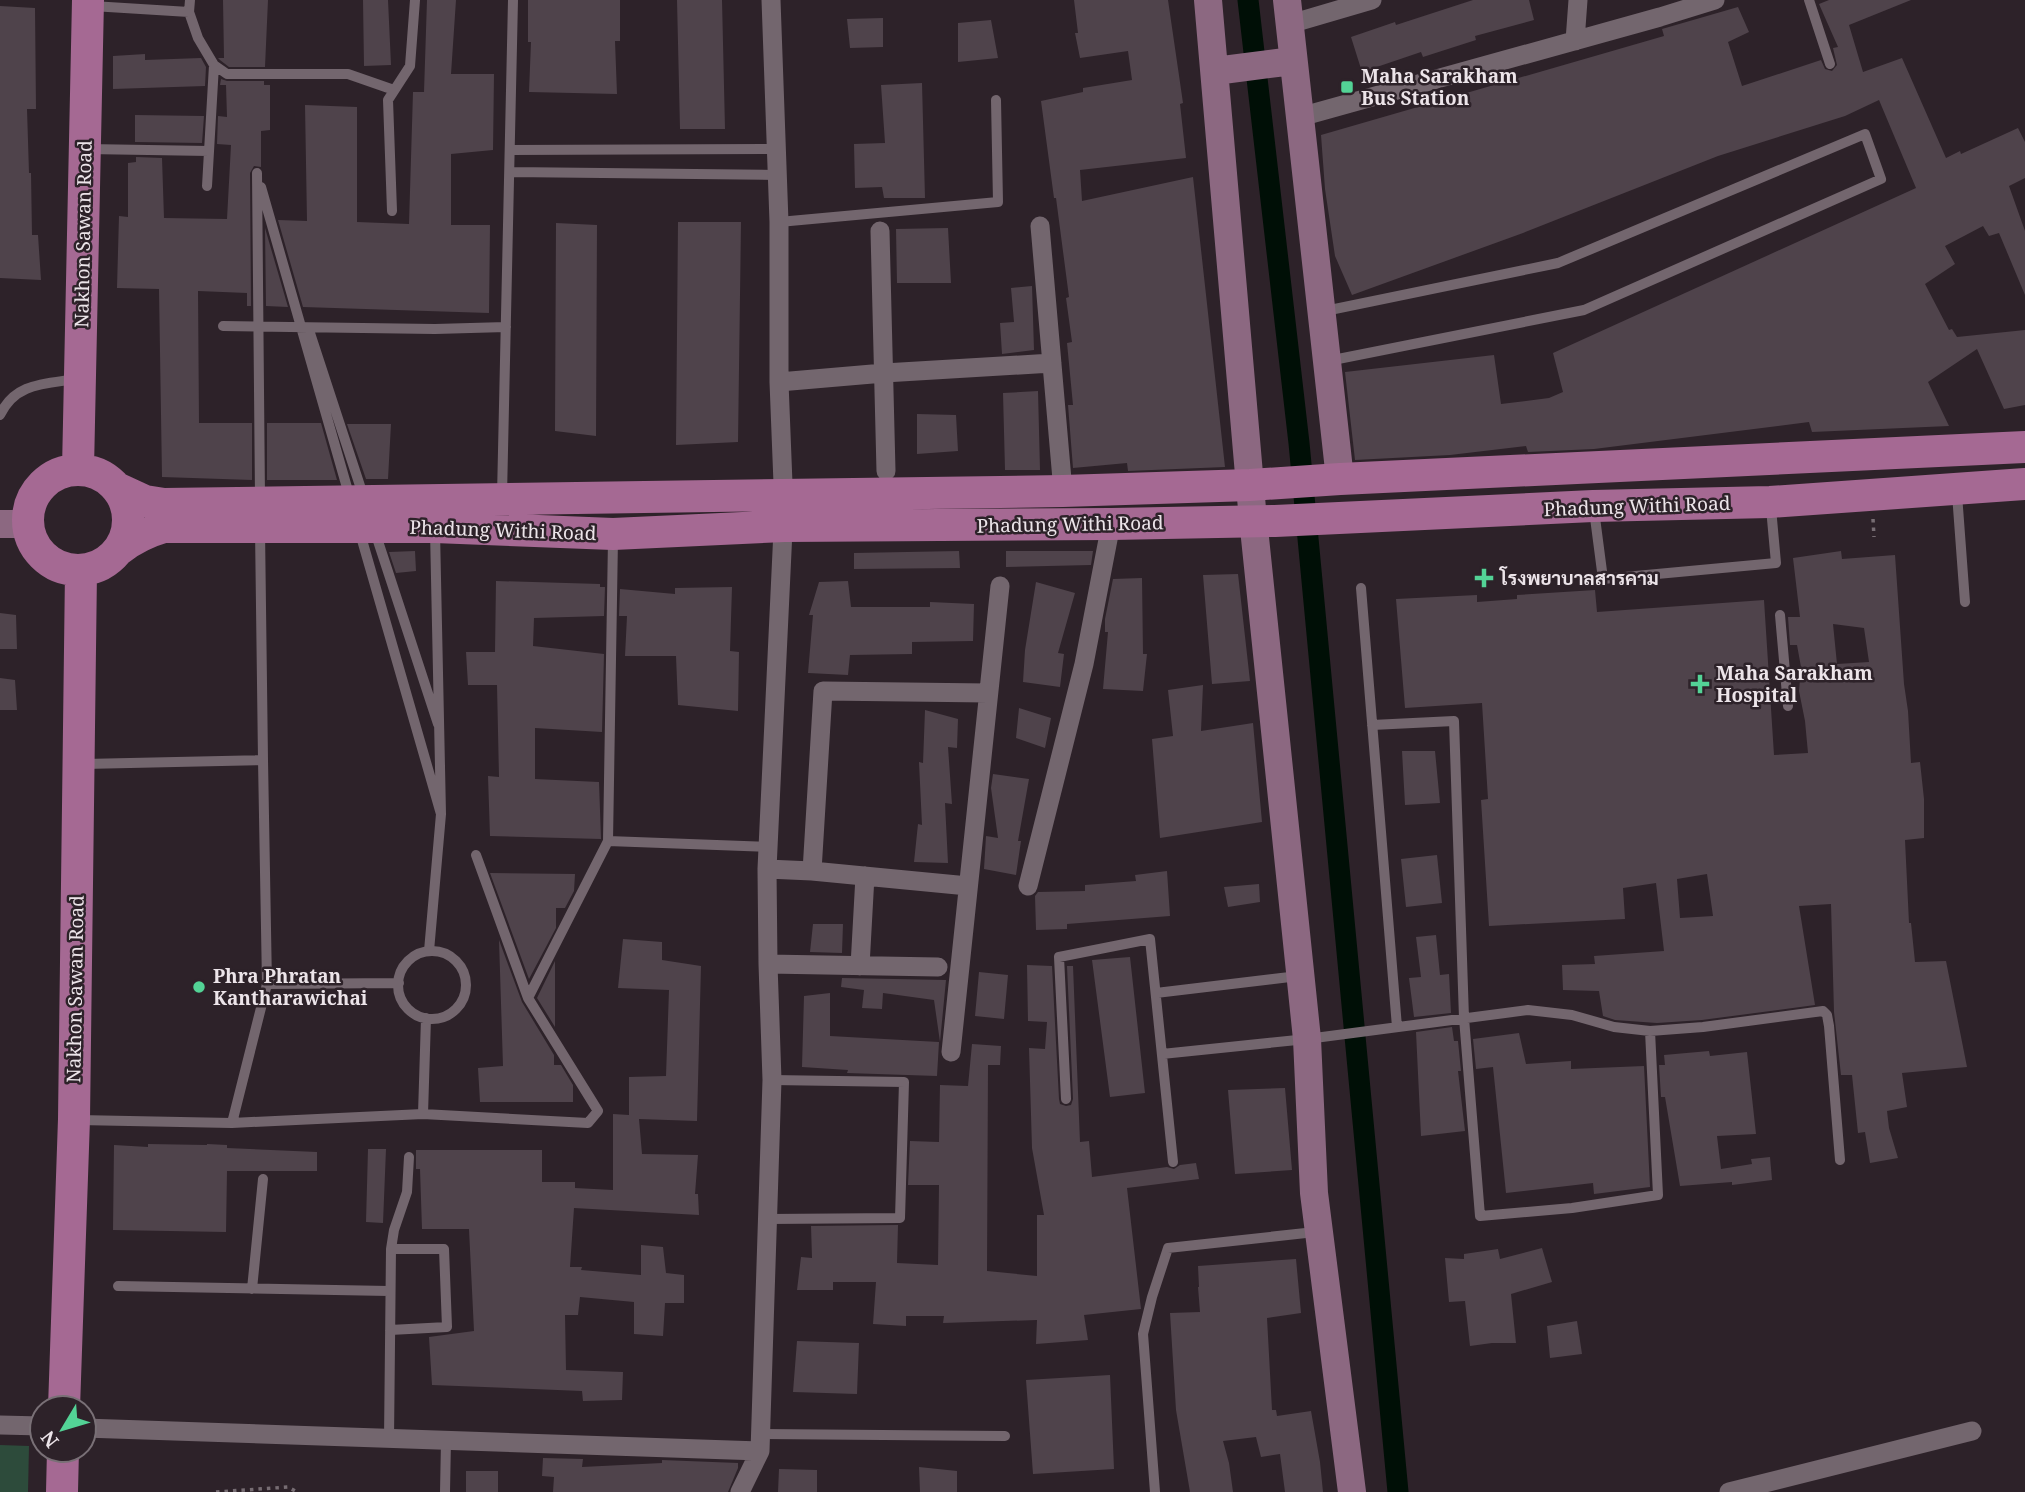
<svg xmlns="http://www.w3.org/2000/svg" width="2025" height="1492" viewBox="0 0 2025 1492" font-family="'Noto Serif',Sarabun,serif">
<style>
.green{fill:#2d4b3b}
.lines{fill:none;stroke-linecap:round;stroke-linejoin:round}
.canal{stroke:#000f06;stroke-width:21}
.building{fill:#4f434b;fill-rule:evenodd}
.path{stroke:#776d73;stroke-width:3.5;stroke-dasharray:3.5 5;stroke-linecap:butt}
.lane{stroke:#73666e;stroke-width:10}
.street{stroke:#73666e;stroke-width:19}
.secondary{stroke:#8c6881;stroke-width:28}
.primary{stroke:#a56993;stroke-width:32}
.poi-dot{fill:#53d396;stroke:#2d2229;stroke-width:2.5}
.labels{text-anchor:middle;stroke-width:5;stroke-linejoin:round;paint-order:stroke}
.poi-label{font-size:19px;font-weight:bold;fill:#ece4e9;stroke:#2d2229;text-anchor:start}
.street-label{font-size:19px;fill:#ece4e9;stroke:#2d2229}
</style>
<rect width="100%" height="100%" fill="#2d2229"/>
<!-- green -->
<path class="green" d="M0,1445L29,1446L28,1492H0Z"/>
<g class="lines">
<!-- canal -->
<path class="canal" d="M1248,0L1299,443L1398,1492"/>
</g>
<!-- building -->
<path class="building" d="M223,0H268L265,67H229L220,60L218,58H224Z
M363,0H388L391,65L364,66Z
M427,0H456L451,74H494L493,150L451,154V225H490L489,313L303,307L278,220L307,221L305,105L357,107V222L409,224L413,92H424Z
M528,0H620V41H615L617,94L529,92L531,42H528Z
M677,0H722L725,129H680Z
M1074,0H1168L1183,103L1180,104L1186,158L1080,170L1082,201L1193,177L1225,467L1128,471L1127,463L1073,468L1068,405H1073L1067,343L1072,342L1066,298L1069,297L1056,198H1054L1041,101L1083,92V88L1132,80L1128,51L1080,58L1075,33H1078Z
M1473,0H1529L1534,20L1475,36L1476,40L1423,57L1421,52L1362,72L1351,37L1395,22L1396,25Z
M1829,0H1911L1849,25L1863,72L1902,58L1946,158L1960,151L1961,154L2018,128L2025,142V178L2009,186L2025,231V295L1999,233L1989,236L1983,226L1945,246L1955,264L1925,284L1949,330L1952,329L1957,337L2025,330V405L2004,409L1977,349L1928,382L1949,426L1812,432L1809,422L1594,449L1528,452L1526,446L1450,455L1355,460L1345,372L1494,355L1501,404L1549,398L1563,392L1553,353L1916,188L1879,100L1845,116L1718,156L1523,233L1352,295L1335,256L1325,189L1321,135L1664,36L1662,29L1738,7L1749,32L1728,42L1742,86L1821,60L1825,69L1832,71L1837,65L1833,48L1838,47L1819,4Z
M0,6L35,8L36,109H27L29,173H31L32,235H38L41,280L0,278Z
M883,18V47L850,48L847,19Z
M991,20L998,58L958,62V23Z
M145,54V60L201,58L206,67L205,86L113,89V56Z
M221,79L227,81H264V85H270V130L261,131V167L254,166L250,173L251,306H247V293L198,291L199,423H252V480L162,477L159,289L117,288L119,216L128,217V163L136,162V157L162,158L164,218L227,219L231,145L217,144L218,116L227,117L226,85H220Z
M922,83L925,198H884L882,187L855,188L854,144L885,143L881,85Z
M135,115L204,116L202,143L135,142Z
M678,222H741L738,442L676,445Z
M556,223L597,225L596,436L555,431Z
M265,228L288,307L266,306Z
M948,228L951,283H897L896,229Z
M1032,286L1034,350L1002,354L1000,323L1014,322L1011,288Z
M1038,391L1040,470H1005L1003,393Z
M917,414L956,415L958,451L917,454Z
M267,423H321L337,480H267Z
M347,424H391L388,479H366Z
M415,551L416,571L396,573L389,552Z
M959,551L960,568L854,569V553Z
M1006,551H1093L1091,565L1006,567Z
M1841,551L1842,559L1895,555L1904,684L1908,711L1911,763L1920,762L1924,799V838L1905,840L1909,923H1911L1915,962L1946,961L1967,1067L1902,1073L1907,1107L1887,1111L1889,1128L1898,1158L1870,1163L1865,1132L1858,1133L1852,1075H1841L1834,1012L1831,904L1799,906L1815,1005L1702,1020L1657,1023L1615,1020L1603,1016L1599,991L1563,990L1562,965L1595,964L1594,956L1664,951L1656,883L1623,888L1625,919L1489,926L1481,800L1488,799L1482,703L1405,708L1396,599L1477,595V602L1517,599V595L1595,590L1597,612L1764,600L1774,755L1808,753L1805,721L1799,691L1801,667L1797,645H1790L1788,617H1800L1793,558ZM1833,624L1864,628L1869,662L1837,664ZM1707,874L1713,916L1680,918L1677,879Z
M1238,574L1250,681L1212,684L1203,575Z
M1142,578L1143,654H1147L1143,691L1103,689L1108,632H1105V619L1113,579Z
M496,581L600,584V587H605L604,616L534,618L533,646L604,654L602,732L535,728V779L599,782L601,839L490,836L488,776L499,777L497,685H468L466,652H495Z
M848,581L851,607H930V602L974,604L973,641L912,642V654L850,655L848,675L808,673L813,615H809L819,582Z
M1036,582L1075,593L1058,653L1064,654L1060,687L1023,682L1025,650Z
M732,587L730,651L739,652L738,711L678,705L676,656H625L627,616H619L620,589L675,594V588Z
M0,613L16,615L17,649H0Z
M0,678L15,680L17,710H0Z
M1203,685L1201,731L1253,723L1262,822L1160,838L1152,739L1173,736L1168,690Z
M1019,708L1051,718L1045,748L1016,738Z
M925,710L958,719L957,748L948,747L952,804L945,803L948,863L914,862L918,824L922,825L919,762L923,763Z
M1402,751H1435L1440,803L1405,805Z
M993,774L1029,779L1018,841H1021L1016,875L984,869L986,836L998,838L991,788Z
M1437,855L1442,903L1406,907L1401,859Z
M1167,871L1170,916L1067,924V929L1036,930L1035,896L1038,892L1085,891V885L1136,881L1135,875Z
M490,873L575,874L574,891L565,908H556V928L529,979Z
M1259,884L1260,902L1228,907L1224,887Z
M813,924H843L842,953L810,952Z
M1436,935L1440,975L1449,974L1451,1013L1414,1017L1409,978L1421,977L1416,937Z
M623,939L662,942V960L701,966L697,1121L639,1119L642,1154L698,1155L695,1194H698L699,1215L574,1208L570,1267H582L581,1270L641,1275V1245L663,1247L666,1273L684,1275V1303H665L663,1336L634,1334V1302L580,1297L578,1315H565L566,1370L623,1372L622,1400L583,1401L582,1391L432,1385L429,1337L474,1331L469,1229H422L420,1169H416V1150H542V1182H575V1188L613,1190V1114L629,1115V1077L666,1076L669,990L618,988Z
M499,940L522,1002L554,1055V1065H561L573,1085V1102H480L478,1068L503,1066Z
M1130,957L1145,1093L1110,1097L1092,960Z
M555,961V1027L537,998Z
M1027,965L1052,966L1059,1099L1060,1104L1066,1106L1071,1105L1073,1099L1067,966H1073L1080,1142L1089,1141L1092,1177L1167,1167L1174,1169L1180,1165L1196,1163L1199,1179L1127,1188L1141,1309L1084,1315L1088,1340L1036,1344L1037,1320L943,1323L944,1316H906V1326L873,1324L876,1282H833V1290H797L801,1257L812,1258L811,1226L898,1225L897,1263L938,1265L939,1185H908L910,1141L939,1142L940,1085L968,1086L972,1044L1001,1046L1000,1065H988L987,1271L1037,1276V1215H1044L1032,1148L1029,1048L1045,1049L1047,1022L1028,1021Z
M979,972L1008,975L1004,1019L975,1016Z
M842,978L946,980L940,1042L934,1000L883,993L882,1009L862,1008L864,990L841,987Z
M830,993V1036L939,1042L937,1076L847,1073L848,1070L802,1067L804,996Z
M1452,1027L1454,1041H1458L1461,1071H1458L1465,1131L1421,1136L1416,1032Z
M1519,1033L1526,1064L1571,1061V1069L1644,1066L1650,1187L1594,1194L1593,1183L1506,1193L1493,1067L1476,1069L1473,1039Z
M1709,1051L1710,1056L1747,1052L1756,1134L1717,1136L1721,1169L1752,1164L1751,1159L1770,1157L1772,1180L1732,1185V1182L1680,1186L1665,1097H1661L1659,1065H1665L1664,1055Z
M1285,1088L1292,1170L1235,1174L1228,1090Z
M148,1144L207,1145V1144L227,1145V1148L317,1152V1171H227L226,1232L113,1230L114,1145L148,1147Z
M368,1149H386L383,1223L366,1222Z
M1542,1248L1552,1282L1511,1294L1516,1343H1492L1470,1346L1465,1301L1449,1302L1445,1258L1464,1259V1254L1498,1249L1500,1259Z
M1296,1259L1301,1313L1267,1318L1272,1410H1276L1277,1416L1311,1411L1320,1462L1323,1492H1285L1280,1454L1261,1457L1256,1437L1223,1441L1229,1463L1233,1492H1190L1176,1410L1170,1313L1200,1312L1198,1287H1199L1198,1266Z
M1577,1321L1582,1354L1550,1358L1547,1326Z
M797,1341L859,1343L857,1394L793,1392Z
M1110,1375L1114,1469L1033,1474L1026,1380Z
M543,1458L583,1459L582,1467L662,1463V1460L738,1463V1468L728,1492H553L554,1477L542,1476Z
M919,1467L957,1471V1492H920Z
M779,1469L817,1470V1492H778Z
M466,1471H498V1492H466Z"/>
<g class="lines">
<!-- path -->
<path class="path" d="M1873,519L1874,537
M216,1492L288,1487L297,1492"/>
<!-- lane -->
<path class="lane" d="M190,0L189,12L198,38L214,65L227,74H348L394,90
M1809,0L1830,64
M92,6L189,12
M87,149L209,151
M510,150L776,149
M510,172L777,175
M257,173L260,498
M207,186L214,65
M261,187L350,498
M392,211L388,100L410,66L415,0
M779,222L998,202L996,100
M1325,311L1558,263L1865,134L1881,179L1584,310L1328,361
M223,326L435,329L506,327
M310,333L364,498
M0,415C15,383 44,384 76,379
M1957,494L1965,602
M502,496L513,0
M1594,510L1603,579L1776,563L1771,508
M375,532L438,724
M360,533L441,814
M1361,588L1397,1027
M1780,615L1788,706
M1372,725L1454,721L1464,1018L1480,1216L1572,1208L1658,1195L1650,1031
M263,760L267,984L399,983
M84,764L263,760L260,530
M608,841L768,847
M476,855L528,998
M429,951L441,814L435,531
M398 985a34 34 0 1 1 68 0a34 34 0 1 1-68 0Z
M1156,993L1298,976
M426,1018L423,1114L588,1123L598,1111L528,998L608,841L613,539
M1162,1054L1307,1039L1528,1010L1572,1015L1614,1027L1650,1031L1703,1027L1823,1011L1827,1015L1829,1026L1840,1160
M1066,1099L1059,957L1150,939L1173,1162
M78,1120L232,1123L267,984
M232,1123L423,1114
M768,1219L900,1218L904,1082L772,1080
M118,1286L389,1291
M252,1289L263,1179
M390,1330L447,1327L444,1249H391
M761,1434L1005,1436
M389,1439L391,1249L394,1230L407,1192L409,1157
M445,1492L446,1440
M1155,1492L1143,1334L1152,1297L1168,1248L1315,1232"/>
<!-- street -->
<path class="street" d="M1290,24L1372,0
M1575,41L1578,0
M1300,117L1660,17L1715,0
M1040,226L1063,491
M880,231L886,471
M779,382L884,373L1052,363
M767,869L812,871L968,886
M812,871L823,691L988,693
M1028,886L1084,664L1111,524
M768,964L938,967
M860,966L865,876
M951,1052L1000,586
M0,1425L42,1426
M84,1428L760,1451
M740,1492L760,1451L772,1080L768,964L767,869L784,509L779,382V222L771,0
M1729,1492L1972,1431"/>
<!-- secondary -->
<path class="secondary" d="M1208,0L1252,509L1307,1039L1314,1193L1352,1492
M1287,0L1340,479
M1215,71L1293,61
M0,524H28"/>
<!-- primary -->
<path class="primary" d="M78,469L88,0
M28 520a50 50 0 1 1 100 0a50 50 0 1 1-100 0Z
M119,489L145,501L164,504L1063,491L1250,485L1340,479L2025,447
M120,549C134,538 147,532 164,527H435L613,534L784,526L1111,524L1275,521L1593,506L1770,502L2025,484
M64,1408L74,1119L81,571
M62,1492L63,1450"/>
</g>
<!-- markers -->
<g class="poi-dot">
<rect x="1340" y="80" width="14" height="14" rx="3.5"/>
<path d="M1480.5 567.5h7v7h7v7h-7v7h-7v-7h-7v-7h7z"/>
<path d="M1696.5 673.5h7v7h7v7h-7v7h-7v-7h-7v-7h7z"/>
<circle cx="199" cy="987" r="7"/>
</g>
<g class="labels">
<!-- poi labels -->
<g class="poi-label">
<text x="1361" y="83">Maha Sarakham<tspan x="1361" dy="22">Bus Station</tspan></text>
<text x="1500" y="585">โรงพยาบาลสารคาม</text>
<text x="1716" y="680">Maha Sarakham<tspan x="1716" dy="22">Hospital</tspan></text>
<text x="213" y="983">Phra Phratan<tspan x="213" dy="22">Kantharawichai</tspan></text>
</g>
<!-- street labels -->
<g class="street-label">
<text transform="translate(83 234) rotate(-89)" y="7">Nakhon Sawan Road</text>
<text transform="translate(1637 506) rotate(-2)" y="7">Phadung Withi Road</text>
<text transform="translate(1070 524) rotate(-1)" y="7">Phadung Withi Road</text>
<text transform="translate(503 530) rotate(2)" y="7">Phadung Withi Road</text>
<text transform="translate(75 989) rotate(-89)" y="7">Nakhon Sawan Road</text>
</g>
</g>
<!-- north arrow -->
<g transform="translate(63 1429) rotate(232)"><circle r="33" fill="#2d2229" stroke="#797076" stroke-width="2"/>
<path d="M0-5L12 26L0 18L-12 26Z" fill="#53d396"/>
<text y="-10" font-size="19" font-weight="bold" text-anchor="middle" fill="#ece4e9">N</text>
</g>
</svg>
